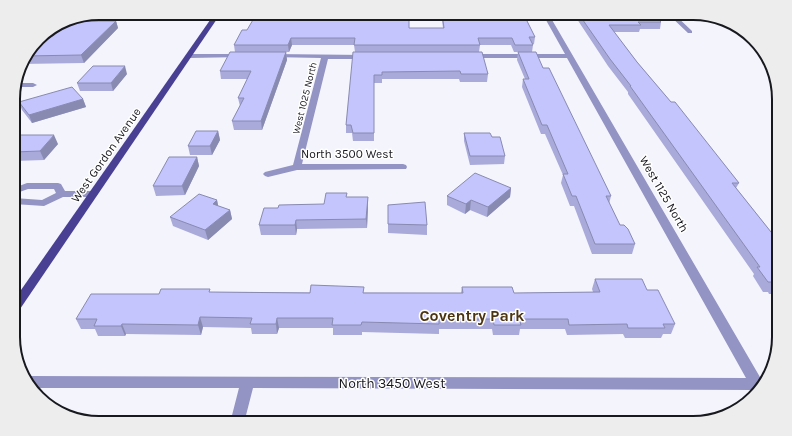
<svg xmlns="http://www.w3.org/2000/svg" width="792" height="436" viewBox="0 0 792 436" font-family="Karla,sans-serif">
<style>
.lines{fill:none;stroke-linecap:round;stroke-linejoin:round}
.minor{fill:#9393c4;fill-rule:evenodd}
.major{fill:#494094;fill-rule:evenodd}
.wall{fill:#a9a9da}
.shaded-wall{fill:#898ab1}
.building{fill:#c4c5fd;stroke:#898ab1}
.labels{text-anchor:middle;stroke-width:3;stroke-linejoin:round;paint-order:stroke}
.far-street-label{font-size:10px;fill:#18181f;stroke:#fff}
.street-label{font-size:12px;fill:#18181f;stroke:#fff}
.near-street-label{font-size:14px;fill:#18181f;stroke:#fff}
.near-neighbourhood-label{font-size:16px;font-weight:bold;fill:#4c3411;stroke:#fff}
.rim{fill:none;stroke:#18181f;stroke-width:2}
</style>
<rect width="100%" height="100%" fill="#f3f4fc"/>
<g class="lines">
<!-- minor -->
<path class="minor" d="M403,13H409L404,17L401,15Z
M542,13H548L764,384L756,393L753,390L253,388L244,423H230L239,388H31L25,377L27,376L746,378L567,58H469L466,56L469,54H565Z
M667,13H673L692,31V33H688Z
M241,54L244,56L243,57L189,58L186,56L189,54Z
M273,54L365,55L368,57L365,59H328L302,164H403L406,165L407,167L406,169L297,170L268,177L265,176L263,174L265,172L293,165L321,58L271,57V55Z
M15,83H33L37,85L33,87H15Z
M27,183H58L61,184L65,191H93L98,194L93,197H63L44,206L14,204V198L42,200L56,193L54,189H28L14,194V188Z"/>
<!-- major -->
<path class="major" d="M215,13H221L18,312L14,313V300Z"/>
</g>
<!-- wall -->
<path class="wall" d="M441,13H523L535,37L534,44H532L533,45L532,52L543,68L611,196L609,204L620,225L635,244L632,254H592L574,206H570L561,183L563,175L545,134H541L522,87L523,79H525L517,60L518,52H514L511,45H480L479,52L488,74L487,82H460L459,79H382V83H374V141H353L352,133H346V125L355,52L354,45H292L289,52H286L287,60L262,130H234L232,121L240,106L238,98L248,79H221L220,71L235,52L234,45L247,30L387,20L409,28H443Z
M573,13H652L661,22L660,29H640L639,32H614L637,62L739,183L736,188L779,242L777,244L779,246V294H769L768,292H763L753,276L754,274L628,94V92L608,66Z
M699,15L719,20H705Z
M116,21L118,28L84,63L21,64L22,61L41,36H53Z
M127,74L113,91H80L77,83Z
M83,99L86,107L32,123L22,110L19,102Z
M218,131L220,140L212,155H190L188,146Z
M464,133L492,137L505,156L504,164L470,165L464,141Z
M14,142L58,144L44,160L14,161Z
M197,157L199,166L185,195L156,196L153,186Z
M511,188L510,197L487,217L470,210L465,214L447,205V196Z
M347,197H368V206L367,228L297,229L296,235H261L259,225Z
M217,200L218,206L230,210L232,219L208,240L173,226L170,217Z
M388,205L427,225V235L388,233Z
M595,279L647,290L675,324L671,334H663L661,338H625L623,334L567,335L565,329H520L519,335H493L492,329H439V334L362,332V335H333V328H279L277,334H252L251,328L203,327L201,335L126,334L125,336H98L95,329H81L76,319L159,294L211,292L461,293L462,287L514,293L593,292L592,289Z"/>
<!-- shaded-wall -->
<path class="shaded-wall" d="M116,21L118,28L84,63L81,55Z
M291,38L292,45L289,52L288,45Z
M286,52L287,60L262,130L261,121Z
M125,66L127,74L113,91L111,83Z
M83,99L86,107L32,123L29,115Z
M218,131L220,140L212,155L210,146Z
M54,135L58,144L44,160L40,151Z
M197,157L199,166L185,195L182,186Z
M511,188L510,197L487,217L488,207Z
M368,197V206L367,228L366,219Z
M217,200L219,210L213,204Z
M471,200L470,210L465,214L466,204Z
M230,210L232,219L208,240L205,230Z
M296,220L297,229L296,235L295,225Z
M200,317L203,327L201,335L198,325Z
M277,318L279,328L277,334L276,324Z
M122,324L126,334L125,336L121,326Z"/>
<!-- building -->
<path class="building" d="M257,13H387V20H409V28H444L442,13H523L535,37H529L533,45H515L512,38H478L480,45H354L355,38H291L288,45H234L242,30H247Z
M578,13H652L661,22H638L641,25H609L637,62L671,102H675L739,183H732L779,242H776L779,246V284H774L773,282H768L757,267H760L630,86H631L610,59Z
M71,21H116L81,55L25,56L41,36H53Z
M230,52H286L261,121H232L244,98H238L251,71H220Z
M353,52H482L488,74H461L460,71L382,72V75H374V133H353L351,125H346Z
M518,52H536L543,68H549L611,196H606L620,225H624L628,229L635,244H595L576,196H572L563,174H568L547,125H542L523,79H529Z
M93,66H125L111,83H77Z
M72,87L83,99L29,115L19,102Z
M196,131H218L210,146H188Z
M464,133H490L492,137H500L505,156H470Z
M21,135H54L40,151L14,152V142Z
M169,157H197L182,186H153Z
M475,173L511,188L488,207L471,200L466,204L447,196Z
M326,193H347L346,197H368L366,219L296,220L295,225H259L264,208H278L279,205L324,204Z
M199,194L217,200L213,204L230,210L205,230L170,217Z
M425,202L427,225L388,224V205Z
M595,279H642L647,290H658L675,324H663L665,328H628L627,324L569,325L568,319H519L521,325H494L493,319H439V324L362,322L361,325H332L333,318H277L276,324H250L252,318L200,317L198,325L122,324L121,326H94L97,319H76L91,294H159L161,289H210L209,292L310,293L311,285L364,287L363,293H463L462,287H512L514,293L600,292Z"/>
<g class="labels">
<!-- far-street labels -->
<g class="far-street-label">
<text transform="translate(304 98) rotate(-76)" y="4">West 1025 North</text>
</g>
<!-- street labels -->
<g class="street-label">
<text x="347" y="158">North 3500 West</text>
<text transform="translate(106 155) rotate(-55)" y="4">West Gordon Avenue</text>
<text transform="translate(664 194) rotate(60)" y="4">West 1125 North</text>
</g>
<!-- near-street labels -->
<g class="near-street-label">
<text x="392" y="388">North 3450 West</text>
</g>
<!-- near-neighbourhood labels -->
<g class="near-neighbourhood-label">
<text x="472" y="321">Coventry Park</text>
</g>
</g>
<!-- crop -->
<path d="M0 0H792V436H0ZM99 20H693A79 79 0 0 1 772 99V337A79 79 0 0 1 693 416H99A79 79 0 0 1 20 337V99A79 79 0 0 1 99 20Z" fill="#ededed" fill-rule="evenodd"/>
<path class="rim" d="M99 20H693A79 79 0 0 1 772 99V337A79 79 0 0 1 693 416H99A79 79 0 0 1 20 337V99A79 79 0 0 1 99 20Z"/>
</svg>
